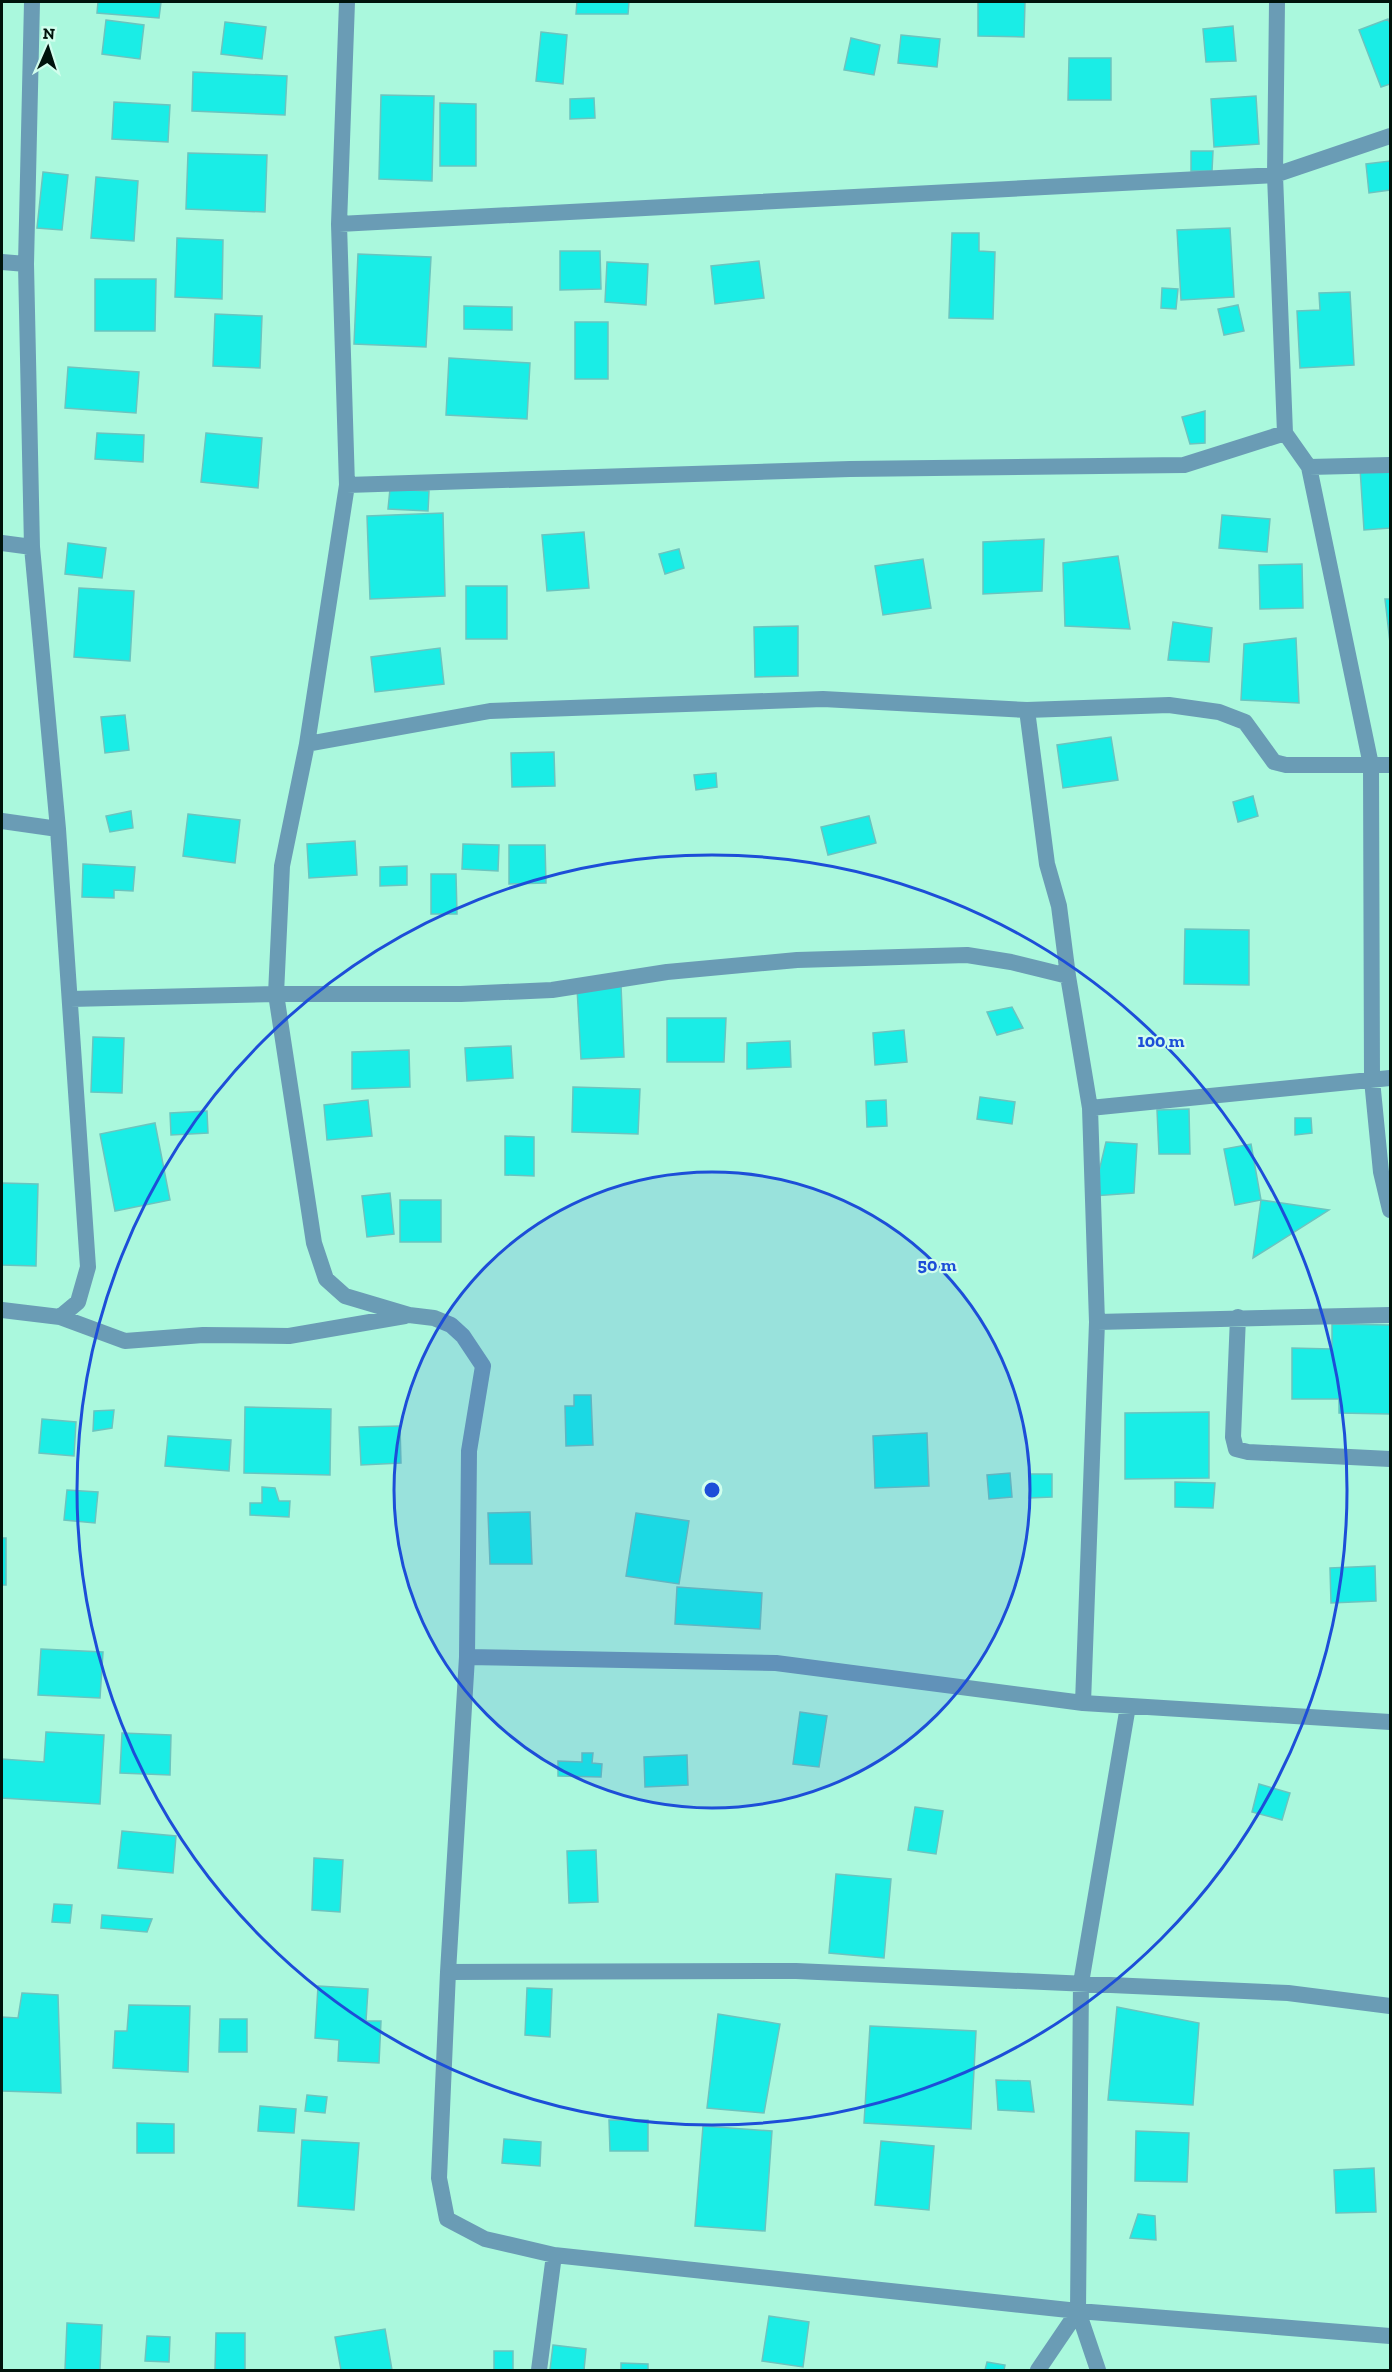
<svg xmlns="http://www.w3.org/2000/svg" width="1392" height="2372" viewBox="0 0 1392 2372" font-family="'Zilla Slab',serif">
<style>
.building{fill:#1aede6;stroke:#6bc4bf;stroke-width:1.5}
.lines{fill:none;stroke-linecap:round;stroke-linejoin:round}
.minor{stroke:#6a9cb5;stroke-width:16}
.ring{fill:none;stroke:#1d4ed8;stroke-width:3}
.centre{fill:#1d4ed8;stroke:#d1feed;stroke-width:3}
.ring-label{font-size:18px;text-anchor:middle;font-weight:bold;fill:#1d4ed8;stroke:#d1feed;stroke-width:4.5;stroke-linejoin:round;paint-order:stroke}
</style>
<rect width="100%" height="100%" fill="#aaf8dd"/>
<!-- building -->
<path class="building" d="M98,2H161L159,18L97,13Z
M577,2H629L628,14H576Z
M978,2H1025L1024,37L978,36Z
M1388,19L1390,24V84L1381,87L1359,30Z
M106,20L144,25L140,59L102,54Z
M225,22L266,27L262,59L221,54Z
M1233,26L1236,61L1206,62L1203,29Z
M541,32L567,35L563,84L536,81Z
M901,35L940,39L937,67L898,63Z
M851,38L880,45L874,75L844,70Z
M1069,58H1111V100H1068Z
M193,72L287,76L285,115L192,111Z
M381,95L434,96L432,181L379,179Z
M1256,96L1259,144L1214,147L1211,99Z
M594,98L595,118L570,119V99Z
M114,102L170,105L168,142L112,139Z
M440,103L476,104V166H440Z
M1191,151H1213L1212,171H1191Z
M188,153L267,155L265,212L186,209Z
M1390,161V190L1369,193L1366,164Z
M43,172L68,175L62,230L37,228Z
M96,177L138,181L134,241L91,238Z
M1230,228L1234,297L1181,300L1177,230Z
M952,233H979V251L995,252L993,319L949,318Z
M177,238L223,240L222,299L175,297Z
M560,251H600L601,289L560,290Z
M358,254L431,257L426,347L354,344Z
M759,261L764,298L715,304L711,266Z
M607,262L648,264L646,305L605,302Z
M95,279H156L155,331H95Z
M1162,288L1178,289L1176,309L1161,308Z
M1350,292L1354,365L1300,368L1297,311L1320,310L1319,293Z
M1238,305L1244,331L1224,335L1218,309Z
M464,306L512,307V330L464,329Z
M215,314L262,316L260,368L213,366Z
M575,322H608V379H575Z
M449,358L530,363L527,419L446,415Z
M68,367L139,372L136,413L65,408Z
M1205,411V443L1190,444L1182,417Z
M97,433L144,435L143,462L95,459Z
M206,433L262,438L258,488L201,482Z
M1390,466V528L1364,530L1360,468Z
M390,489L429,491L428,511L388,509Z
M443,513L445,596L370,599L367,516Z
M1222,515L1270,519L1267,552L1219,548Z
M584,532L589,588L547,591L542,535Z
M1044,539L1042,591L983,594V542Z
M68,543L106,548L102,578L65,574Z
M679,549L684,568L665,574L659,554Z
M1118,556L1130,629L1065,626L1063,563Z
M923,559L931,608L883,615L875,566Z
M1302,564L1303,608L1260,609L1259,565Z
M466,586H507V639H466Z
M79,588L134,591L130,661L74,657Z
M1385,599H1390V643Z
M1173,622L1212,628L1209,662L1168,660Z
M798,626V676L755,677L754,627Z
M1296,638L1299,703L1241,700L1244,644Z
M440,648L444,684L375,692L371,657Z
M125,715L129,750L105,753L101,717Z
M1111,737L1118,780L1063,788L1057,745Z
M554,752L555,786L512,787L511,753Z
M716,773L717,787L696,790L694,775Z
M1253,796L1258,816L1238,822L1233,802Z
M131,811L133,828L110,832L106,816Z
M188,814L240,820L235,863L183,856Z
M869,816L876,843L828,855L821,827Z
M355,841L357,875L309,878L307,844Z
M463,844L499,845L498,871L462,869Z
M509,845H545L546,883L509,884Z
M83,864L135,867L133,891L114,890V898L82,897Z
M407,866V885L380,886V867Z
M431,874H456L457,914H431Z
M1185,929L1249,930V985L1184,984Z
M621,985L624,1057L581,1059L577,988Z
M1012,1007L1023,1028L997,1035L987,1012Z
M667,1018H726L724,1062H667Z
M904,1030L907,1062L875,1065L873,1033Z
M93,1037L124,1038L122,1093L91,1092Z
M790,1041L791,1067L747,1069V1043Z
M511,1046L513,1078L467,1081L465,1048Z
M409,1050L410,1087L352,1089V1052Z
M573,1087L640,1089L638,1134L572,1132Z
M980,1097L1015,1102L1012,1124L977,1119Z
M368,1100L372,1136L327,1140L324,1105Z
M886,1100L887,1126L867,1127L866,1101Z
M1189,1109L1190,1154H1159L1157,1110Z
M207,1111L208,1133L171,1135L170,1113Z
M1295,1118H1311L1312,1133L1295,1135Z
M155,1123L170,1200L115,1211L100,1134Z
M505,1136L534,1137V1176L505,1175Z
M1106,1142L1137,1144L1134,1193L1093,1196Z
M1251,1144L1261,1200L1235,1205L1224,1149Z
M2,1183L38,1184L36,1266L2,1265Z
M390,1193L394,1234L367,1237L362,1196Z
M400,1200H441V1242H400Z
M1261,1200L1329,1210L1253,1258Z
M1332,1324L1390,1325V1414L1339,1413V1399H1292V1348L1332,1349Z
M574,1395H591L593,1445L566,1446L565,1406H574Z
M245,1407L331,1409L330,1475L244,1473Z
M114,1410L112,1428L93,1431L94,1411Z
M1209,1412V1478L1125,1479V1413Z
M42,1419L76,1422L74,1456L39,1453Z
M400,1426L401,1463L361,1465L359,1427Z
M927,1433L929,1486L875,1488L873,1436Z
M168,1436L231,1440L229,1471L165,1466Z
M1010,1473L1012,1497L989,1499L987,1475Z
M1030,1474H1052V1497L1029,1498Z
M1175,1482L1215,1483L1213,1508L1175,1507Z
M262,1487L275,1488L279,1501H290L289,1517L250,1515V1503H262Z
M67,1490L98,1492L95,1523L64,1520Z
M530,1512L532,1564H490L488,1513Z
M636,1513L689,1521L679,1584L626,1576Z
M2,1538H6V1585H2Z
M1375,1566L1376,1601L1331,1603L1330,1568Z
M677,1587L762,1593L760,1629L675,1624Z
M41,1649L103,1652L100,1698L38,1695Z
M800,1712L827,1716L819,1767L793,1764Z
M46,1732L104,1735L100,1804L2,1798V1759L44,1762Z
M122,1733L171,1735L170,1775L120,1773Z
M582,1753H593L592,1763L602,1764L601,1777L558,1776V1761L582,1762Z
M687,1755L688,1785L645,1787L644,1757Z
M1259,1784L1290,1793L1282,1820L1252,1812Z
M915,1807L943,1811L936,1854L908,1850Z
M122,1831L176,1836L173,1873L118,1868Z
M596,1850L598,1902L569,1903L567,1851Z
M314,1858L343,1860L340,1912L312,1910Z
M836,1874L891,1879L884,1958L829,1953Z
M54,1904L72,1905L70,1923L52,1922Z
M102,1915L152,1919L147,1932L101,1928Z
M318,1986L368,1989L366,2021H381L379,2063L338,2061L339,2040L315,2038Z
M527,1988L552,1989L550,2037L525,2035Z
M22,1993L58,1995L61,2093L2,2091V2017L18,2018Z
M129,2005L190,2006L188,2072L113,2068L115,2031H127Z
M1117,2007L1199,2023L1193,2105L1108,2100Z
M718,2014L780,2024L764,2113L707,2108Z
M220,2019H247V2052H219Z
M870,2026L976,2031L971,2129L864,2123Z
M996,2080L1030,2081L1034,2112L998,2110Z
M307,2095L327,2097L325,2113L305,2111Z
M260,2106L296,2109L294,2133L258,2131Z
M609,2120H648V2151H610Z
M137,2123L174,2124V2153H137Z
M703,2126L772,2131L765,2231L695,2226Z
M1136,2131L1189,2133L1187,2182L1135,2181Z
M504,2139L541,2142L540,2166L502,2163Z
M302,2140L359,2143L354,2210L298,2206Z
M881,2141L934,2146L929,2210L875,2205Z
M1374,2168L1376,2212L1336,2213L1334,2170Z
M1138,2214L1155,2216L1156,2240L1130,2238Z
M769,2316L809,2322L803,2367L762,2361Z
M67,2323L102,2325L100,2370H65Z
M385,2329L392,2370H341L335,2337Z
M216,2333H245V2370H215Z
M147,2336L170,2337L169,2362L145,2361Z
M553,2345L586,2349L584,2370H550Z
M494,2351H513V2370H494Z
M987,2362L1005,2365L1004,2370H985Z
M621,2363L648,2364V2370H621Z"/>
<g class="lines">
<!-- minor -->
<path class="minor" d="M32,2L26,264L32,547L58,829L88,1267L78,1302L60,1317
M347,2L339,224L347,485L307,744L282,866L276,994L314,1243L326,1279L345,1296L409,1315L434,1318L451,1325L463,1336L483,1366L469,1451L467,1657L448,1972L439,2178L447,2219L485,2239L554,2255L1078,2311L1390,2336
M1277,2L1275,175L1285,433L1309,467L1371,765L1372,1080L1381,1172L1390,1210
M339,224L1275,175L1390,136
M2,262L26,264
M1309,467L1390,465
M347,485L850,469L1184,465L1285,433
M2,543L32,547
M1027,710L1047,864L1059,906L1068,976
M307,744L490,711L823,699L1027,710L1169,705L1219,712L1245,722L1274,762L1286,765H1390
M2,821L58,829
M70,999L276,994H461L552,990L667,972L797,960L967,955L1011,962L1068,976L1090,1108L1097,1322L1083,1703
M1090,1108L1390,1078
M2,1310L60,1317L125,1341L203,1335L289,1336L405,1316
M1238,1317L1233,1437L1236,1449L1248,1452L1390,1459
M1097,1322L1390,1315
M467,1657L776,1663L1083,1703L1390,1722
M448,1972L796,1971L1288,1993L1390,2006
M539,2370L554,2255
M1038,2370L1078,2311
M1098,2370L1078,2311L1081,1983L1128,1706"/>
</g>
<!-- distance rings -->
<circle cx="712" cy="1490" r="318" fill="#1d4ed8" fill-opacity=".12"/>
<g class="ring">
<circle cx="712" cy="1490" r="318"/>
<circle cx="712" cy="1490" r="635"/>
</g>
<circle cx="712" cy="1490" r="9" class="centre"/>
<g class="ring-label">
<text x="1161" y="1047">100 m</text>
<text x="937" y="1271">50 m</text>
</g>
<!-- border -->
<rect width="1392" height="2372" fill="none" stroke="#00130c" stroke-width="6"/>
<!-- north arrow -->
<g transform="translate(48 48) rotate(3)" stroke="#d1feed" stroke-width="4.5" paint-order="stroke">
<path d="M0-4.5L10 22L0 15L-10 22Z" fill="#00130c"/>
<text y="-9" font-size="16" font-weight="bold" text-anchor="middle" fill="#00130c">N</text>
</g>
</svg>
